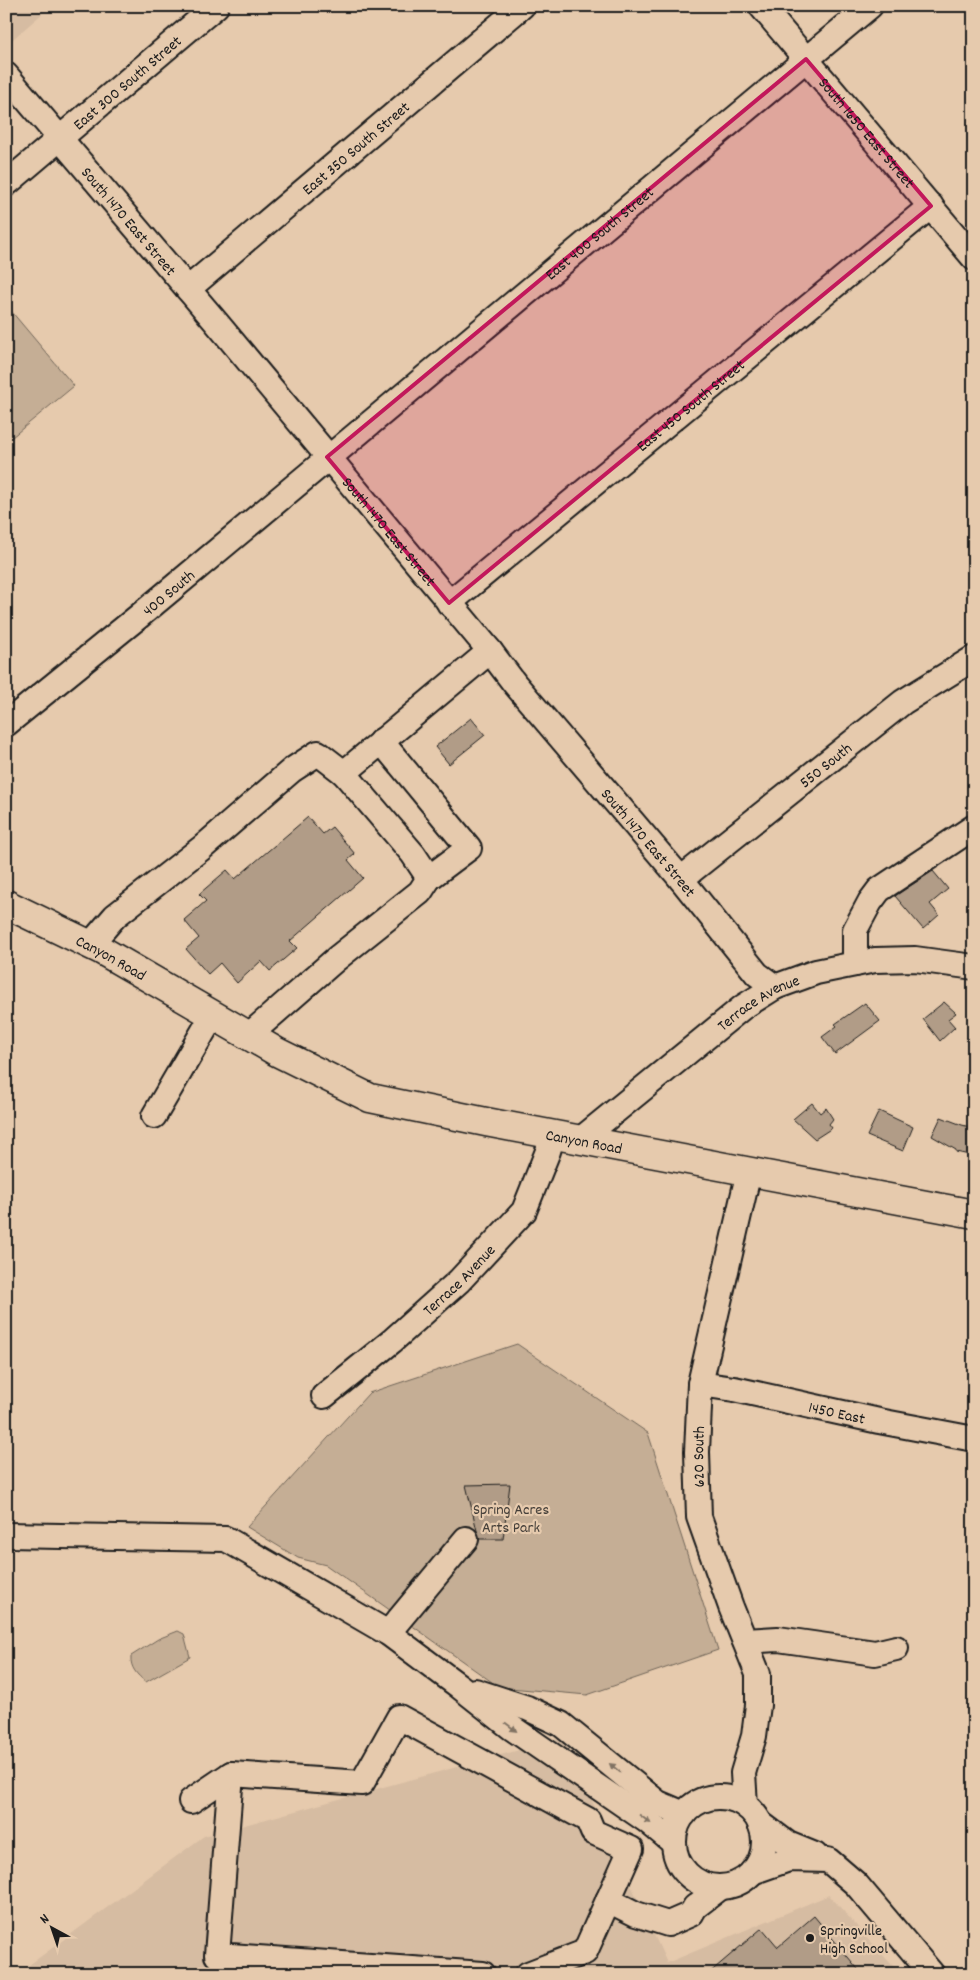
<svg xmlns="http://www.w3.org/2000/svg" width="980" height="1980" viewBox="0 0 980 1980" font-family="Dekko,sans-serif">
<style>
.built{fill:#d6bca2}
.green{fill:#c5ae95;stroke:#706558}
.building{fill:#b19c87;stroke:#1c1c1c}
.lines{fill:none;stroke-linecap:round;stroke-linejoin:round}
.minor-casing{stroke:#1c1c1c;stroke-width:28}
.major-casing{stroke:#1c1c1c;stroke-width:31}
.minor{stroke:#e6caad;stroke-width:24}
.major{stroke:#e6caad;stroke-width:28}
.oneway{fill:#817364}
.marked{fill:#c2185b;fill-opacity:0.2;stroke:#c2185b;stroke-width:4;stroke-linejoin:round}
.poi-dot{fill:#1c1c1c;stroke:#e6caad;stroke-width:2}
.labels{text-anchor:middle;stroke-width:4.5;stroke-linejoin:round;paint-order:stroke}
.street-label{font-size:16px;fill:#1c1c1c;stroke:#e6caad}
.park-label{font-size:16px;fill:#46403a;stroke:#e6caad}
.poi-label{font-size:16px;fill:#1c1c1c;stroke:#e6caad;text-anchor:start}
</style>
<rect width="100%" height="100%" fill="#e6caad"/>
<filter id="ink" filterUnits="userSpaceOnUse"><feTurbulence type="fractalNoise" baseFrequency=".02" numOctaves="2"/><feDisplacementMap in="SourceGraphic" scale="10" xChannelSelector="R" yChannelSelector="G"/><feConvolveMatrix kernelMatrix="1 2 1 2 8 2 1 2 1" color-interpolation-filters="sRGB"/></filter>
<g filter="url(#ink)">
<!-- built -->
<path class="built" d="M6,6H51L6,45Z
M563,1738L667,1963L829,1895L900,1974H17L204,1836Z"/>
<!-- green -->
<path class="green" d="M6,305L74,386L6,442Z
M517,1344L648,1433L718,1650L587,1695L499,1687L326,1565L298,1558L247,1527L369,1393Z
M178,1631L184,1634L190,1657L146,1682C137,1675 130,1668 131,1656L158,1639Z"/>
<!-- building -->
<path class="building" d="M471,718L485,735L449,764L435,747Z
M308,817L323,834L332,827L355,854L348,860L363,878L290,941L297,948L270,971L261,961L237,983L220,963L208,974L186,949L199,938L184,920L206,901L199,894L227,870L235,879Z
M933,871L948,889L930,904L939,915L923,929L895,896Z
M944,1002L956,1013L948,1019L955,1027L940,1041L923,1019Z
M865,1003L880,1021L835,1054L822,1037L837,1026L835,1024Z
M812,1103L820,1113L826,1108L833,1119L829,1124L832,1128L815,1139L793,1119Z
M879,1111L913,1127L903,1151L867,1136Z
M941,1117L962,1125L974,1128V1156L956,1152V1150L932,1136Z
M510,1484L503,1539H479L466,1485Z
M814,1916L862,1974H708L762,1928L778,1947Z"/>
<g class="lines">
<!-- minor casing -->
<g class="minor-casing">
<g id="minor">
<path id="s1" d="M761,6L974,258"/>
<path id="s2" d="M6,75L216,322L490,651L515,684L681,879L757,974L775,987"/>
<path id="s3" d="M6,184L216,6"/>
<path id="s4" d="M188,289L522,6"/>
<path id="s5" d="M449,603L931,206"/>
<path id="s6" d="M6,724L138,617L870,6"/>
<path d="M381,741L469,848L429,878"/>
<path id="s7" d="M681,879L903,702L974,658"/>
<path d="M90,945L115,916L203,847L292,770L318,753L344,773"/>
<path d="M855,964V930L870,902L879,890L974,827"/>
<path d="M248,1036L336,959L420,892L429,878L413,854L344,773L490,651"/>
<path d="M154,1116L213,1015"/>
<path id="s8" d="M580,1140L743,1007L775,987L816,972L875,960L915,959L974,967"/>
<path id="s9" d="M700,1384L734,1389L879,1421L974,1439"/>
<path id="s10" d="M324,1396L392,1341L459,1281L524,1211L548,1151L553,1135"/>
<path d="M6,1535L226,1539L388,1633L459,1686L512,1728L646,1820L674,1843"/>
<path d="M388,1633L466,1539"/>
<path d="M745,1641L778,1639L875,1653L896,1648"/>
<path d="M475,1691L527,1708L561,1724L658,1803L684,1814"/>
<path d="M231,1774L217,1955L483,1974"/>
<circle cx="719" cy="1842" r="45"/>
<path d="M191,1801L231,1774L362,1783L399,1717L588,1820L593,1832L631,1849L585,1952L528,1974"/>
<path id="s11" d="M745,1805L743,1773L754,1736L758,1705V1674L731,1607L699,1517L697,1452L700,1384L749,1171"/>
<path d="M760,1823L788,1844L815,1855"/>
<path d="M752,1872L789,1859L828,1860L856,1884L932,1974"/>
<path d="M608,1900L636,1914L668,1924L691,1914L695,1907L721,1887"/>
</g>
</g>
<!-- major casing -->
<g class="major-casing">
<g id="major">
<path id="s12" d="M6,904L101,950L277,1052L370,1098L486,1122L974,1214"/>
</g>
</g>
<!-- minor -->
<use href="#minor" class="minor"/>
<!-- major -->
<use href="#major" class="major"/>
</g>
<!-- one-way arrows -->
<defs><path id="oneway-solid" d="M-6-.8H1V-3.2L6.5 0L1 3.2V.8H-6Z" transform="scale(1.25)"/></defs>
<g class="oneway">
<use href="#oneway-solid" transform="translate(511 1727) rotate(37)"/>
<use href="#oneway-solid" transform="translate(615 1768) rotate(-141)"/>
<use href="#oneway-solid" transform="translate(645 1819) rotate(37)"/>
</g>
</g>
<!-- marked area -->
<path class="marked" d="M806,59L931,206L449,603L327,457Z"/>
<!-- markers -->
<circle class="poi-dot" cx="810" cy="1938" r="5"/>
<g class="labels">
<!-- street labels -->
<g class="street-label">
<text dy="6" stroke="none"><textPath href="#s3" startOffset="158">East 300 South Street</textPath></text>
<text dy="6" stroke="none"><textPath href="#s1" startOffset="165">South 1650 East Street</textPath></text>
<text dy="6" stroke="none"><textPath href="#s4" startOffset="219">East 350 South Street</textPath></text>
<text dy="6" stroke="none"><textPath href="#s2" startOffset="191">South 1470 East Street</textPath></text>
<text dy="6" stroke="none"><textPath href="#s6" startOffset="770">East 400 South Street</textPath></text>
<text dy="6" stroke="none"><textPath href="#s5" startOffset="312">East 450 South Street</textPath></text>
<text dy="6" stroke="none"><textPath href="#s2" startOffset="596">South 1470 East Street</textPath></text>
<text dy="6" stroke="none"><textPath href="#s6" startOffset="209">400 South</textPath></text>
<text dy="6" stroke="none"><textPath href="#s7" startOffset="184">550 South</textPath></text>
<text dy="6" stroke="none"><textPath href="#s2" startOffset="1001">South 1470 East Street</textPath></text>
<text dy="6" stroke="none"><textPath href="#s12" startOffset="118">Canyon Road</textPath></text>
<text dy="6" stroke="none"><textPath href="#s8" startOffset="226">Terrace Avenue</textPath></text>
<text dy="6" stroke="none"><textPath href="#s12" startOffset="631">Canyon Road</textPath></text>
<text dy="6" stroke="none"><textPath href="#s10" startOffset="178">Terrace Avenue</textPath></text>
<text dy="6" stroke="none"><textPath href="#s9" startOffset="140">1450 East</textPath></text>
<text dy="6" stroke="none"><textPath href="#s11" startOffset="361">620 South</textPath></text>
</g>
<!-- park labels -->
<g class="park-label">
<text x="511" y="1514">Spring Acres<tspan x="511" dy="18">Arts Park</tspan></text>
</g>
<!-- poi labels -->
<g class="poi-label">
<text x="820" y="1935">Springville<tspan x="820" dy="18">High School</tspan></text>
</g>
</g>
<!-- margin -->
<rect width="980" height="1980" fill="none" stroke="#e6caad" stroke-width="25"/>
<rect x="12" y="12" width="955" height="1955" fill="none" stroke="#1c1c1c" stroke-width="2" filter="url(#ink)"/>
<!-- north arrow -->
<g transform="translate(52 1928) rotate(320)" stroke="#e6caad" stroke-width="4" paint-order="stroke">
<path d="M0-4L9 19L0 12L-9 19Z" fill="#1c1c1c"/>
<text y="-8" font-size="14" font-weight="bold" text-anchor="middle" fill="#1c1c1c">N</text>
</g>
</svg>
